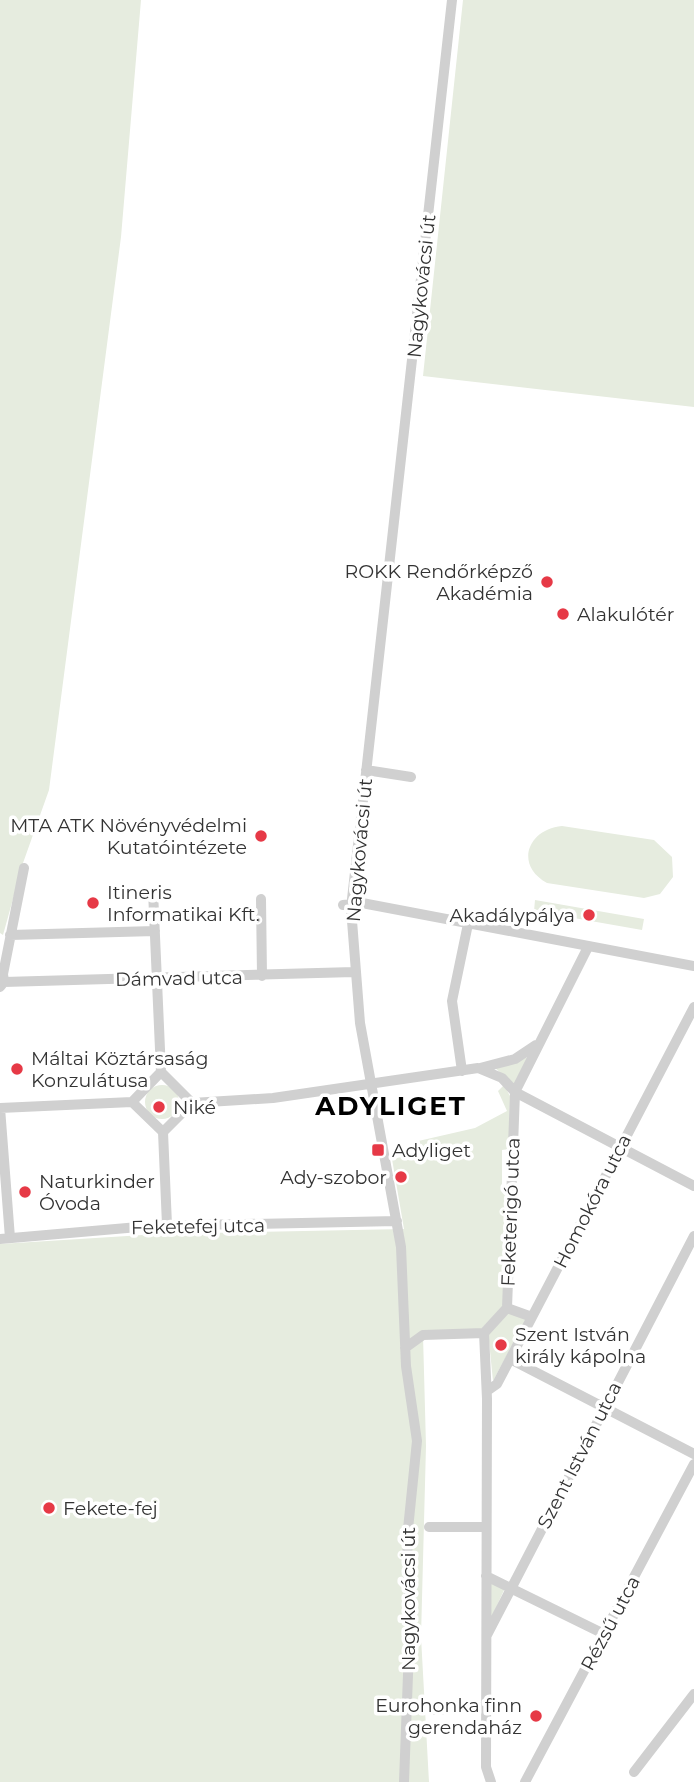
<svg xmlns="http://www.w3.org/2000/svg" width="694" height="1782" viewBox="0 0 694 1782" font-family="Montserrat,sans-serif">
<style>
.green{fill:#e6ecdf}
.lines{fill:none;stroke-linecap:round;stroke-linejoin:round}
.minor{stroke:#d0d0d0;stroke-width:10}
.poi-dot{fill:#e63946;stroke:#fff;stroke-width:2.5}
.labels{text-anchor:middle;stroke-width:7;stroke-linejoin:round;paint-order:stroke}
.street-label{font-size:19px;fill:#333;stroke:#fff}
.poi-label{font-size:19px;fill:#333;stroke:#fff;text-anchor:start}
.district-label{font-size:26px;font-weight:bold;letter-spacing:2px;fill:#000;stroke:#fff}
</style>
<rect width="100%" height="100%" fill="#fff"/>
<!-- green -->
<path class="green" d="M0,0H141L121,237L49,790L23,863L3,935L0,933Z
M463,0H694V407L423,376Z
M562,826L654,840L672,857L673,877L660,894L644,898L547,883C514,865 528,829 562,826Z
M535,900L644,919L642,930L534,911Z
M528,1057L515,1085L495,1068Z
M145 1102a17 17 0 1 1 34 0a17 17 0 1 1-34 0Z
M504,1085L510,1096L509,1149L502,1150V1190L508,1191L504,1305L481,1329L423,1335L426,1446L421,1637L429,1782H0V1244L159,1234L404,1229L392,1159L416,1154L414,1142L475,1128L507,1111L498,1091Z
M507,1312L526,1319L493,1381L488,1331Z
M489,1581L505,1588L491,1618Z"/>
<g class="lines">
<!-- minor -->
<path class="minor" d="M366,770L411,777
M153,891L161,1072
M261,899L262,976
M343,905L362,903L694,966
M10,935L155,931
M4,982L354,972
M0,987L4,982L3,974L24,868
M480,1068L515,1059L536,1045
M462,1071L452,1001L468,924
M161,1072L192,1103
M132,1102L163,1132L192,1103
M132,1102L161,1072
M192,1103L273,1098L478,1068L502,1078L515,1092L694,1186
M0,1108L132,1102
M0,1108L10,1238
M163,1132L167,1225
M0,1239L150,1226L397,1221
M507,1308L532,1317
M405,1348L423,1335L484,1333
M510,1359L694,1454
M487,1391L497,1384L694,1007
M429,1527H486
M486,1576L604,1634
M487,1635L694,1236
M431,1710L485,1707
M634,1772L694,1694
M404,1782L410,1621L407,1539L417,1441L406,1366L401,1247L360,1023L351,908L452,0
M491,1782L486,1767L487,1399L484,1333L507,1308L515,1092L588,947
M525,1782L694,1464"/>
</g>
<!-- markers -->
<g class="poi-dot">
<circle cx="547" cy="582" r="7"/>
<circle cx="563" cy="614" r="7"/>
<circle cx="261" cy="836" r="7"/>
<circle cx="93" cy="903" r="7"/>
<circle cx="589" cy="915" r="7"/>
<circle cx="17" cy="1069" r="7"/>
<circle cx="159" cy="1107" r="7"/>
<rect x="371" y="1143" width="14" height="14" rx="3.5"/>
<circle cx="401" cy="1177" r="7"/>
<circle cx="25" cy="1192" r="7"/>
<circle cx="501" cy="1345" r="7"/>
<circle cx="49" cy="1508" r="7"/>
<circle cx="536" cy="1716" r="7"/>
</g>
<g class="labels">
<!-- street labels -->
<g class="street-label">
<text transform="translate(421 286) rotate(-84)" y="7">Nagykovácsi út</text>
<text transform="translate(359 850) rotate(-85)" y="7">Nagykovácsi út</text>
<text transform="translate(179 978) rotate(-1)" y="7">Dámvad utca</text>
<text transform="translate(592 1201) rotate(-63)" y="7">Homokóra utca</text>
<text transform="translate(510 1212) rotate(-88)" y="7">Feketerigó utca</text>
<text transform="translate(198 1226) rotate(-1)" y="7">Feketefej utca</text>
<text transform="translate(579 1455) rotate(-63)" y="7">Szent István utca</text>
<text transform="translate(408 1599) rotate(-90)" y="7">Nagykovácsi út</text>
<text transform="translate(610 1623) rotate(-62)" y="7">Rézsű utca</text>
</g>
<!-- poi labels -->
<g class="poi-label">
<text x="533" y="578" text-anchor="end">ROKK Rendőrképző<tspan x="533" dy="22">Akadémia</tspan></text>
<text x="577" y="621">Alakulótér</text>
<text x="247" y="832" text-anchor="end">MTA ATK Növényvédelmi<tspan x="247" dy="22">Kutatóintézete</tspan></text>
<text x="107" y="899">Itineris<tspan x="107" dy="22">Informatikai Kft.</tspan></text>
<text x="575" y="922" text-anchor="end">Akadálypálya</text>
<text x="31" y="1065">Máltai Köztársaság<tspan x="31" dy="22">Konzulátusa</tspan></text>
<text x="173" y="1114">Niké</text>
<text x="392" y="1157">Adyliget</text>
<text x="387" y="1184" text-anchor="end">Ady-szobor</text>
<text x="39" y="1188">Naturkinder<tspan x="39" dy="22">Óvoda</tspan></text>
<text x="515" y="1341">Szent István<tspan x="515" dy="22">király kápolna</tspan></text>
<text x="63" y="1515">Fekete-fej</text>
<text x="522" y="1712" text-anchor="end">Eurohonka finn<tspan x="522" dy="22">gerendaház</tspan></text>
</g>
<!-- district labels -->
<g class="district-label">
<text x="391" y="1115">ADYLIGET</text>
</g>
</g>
</svg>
